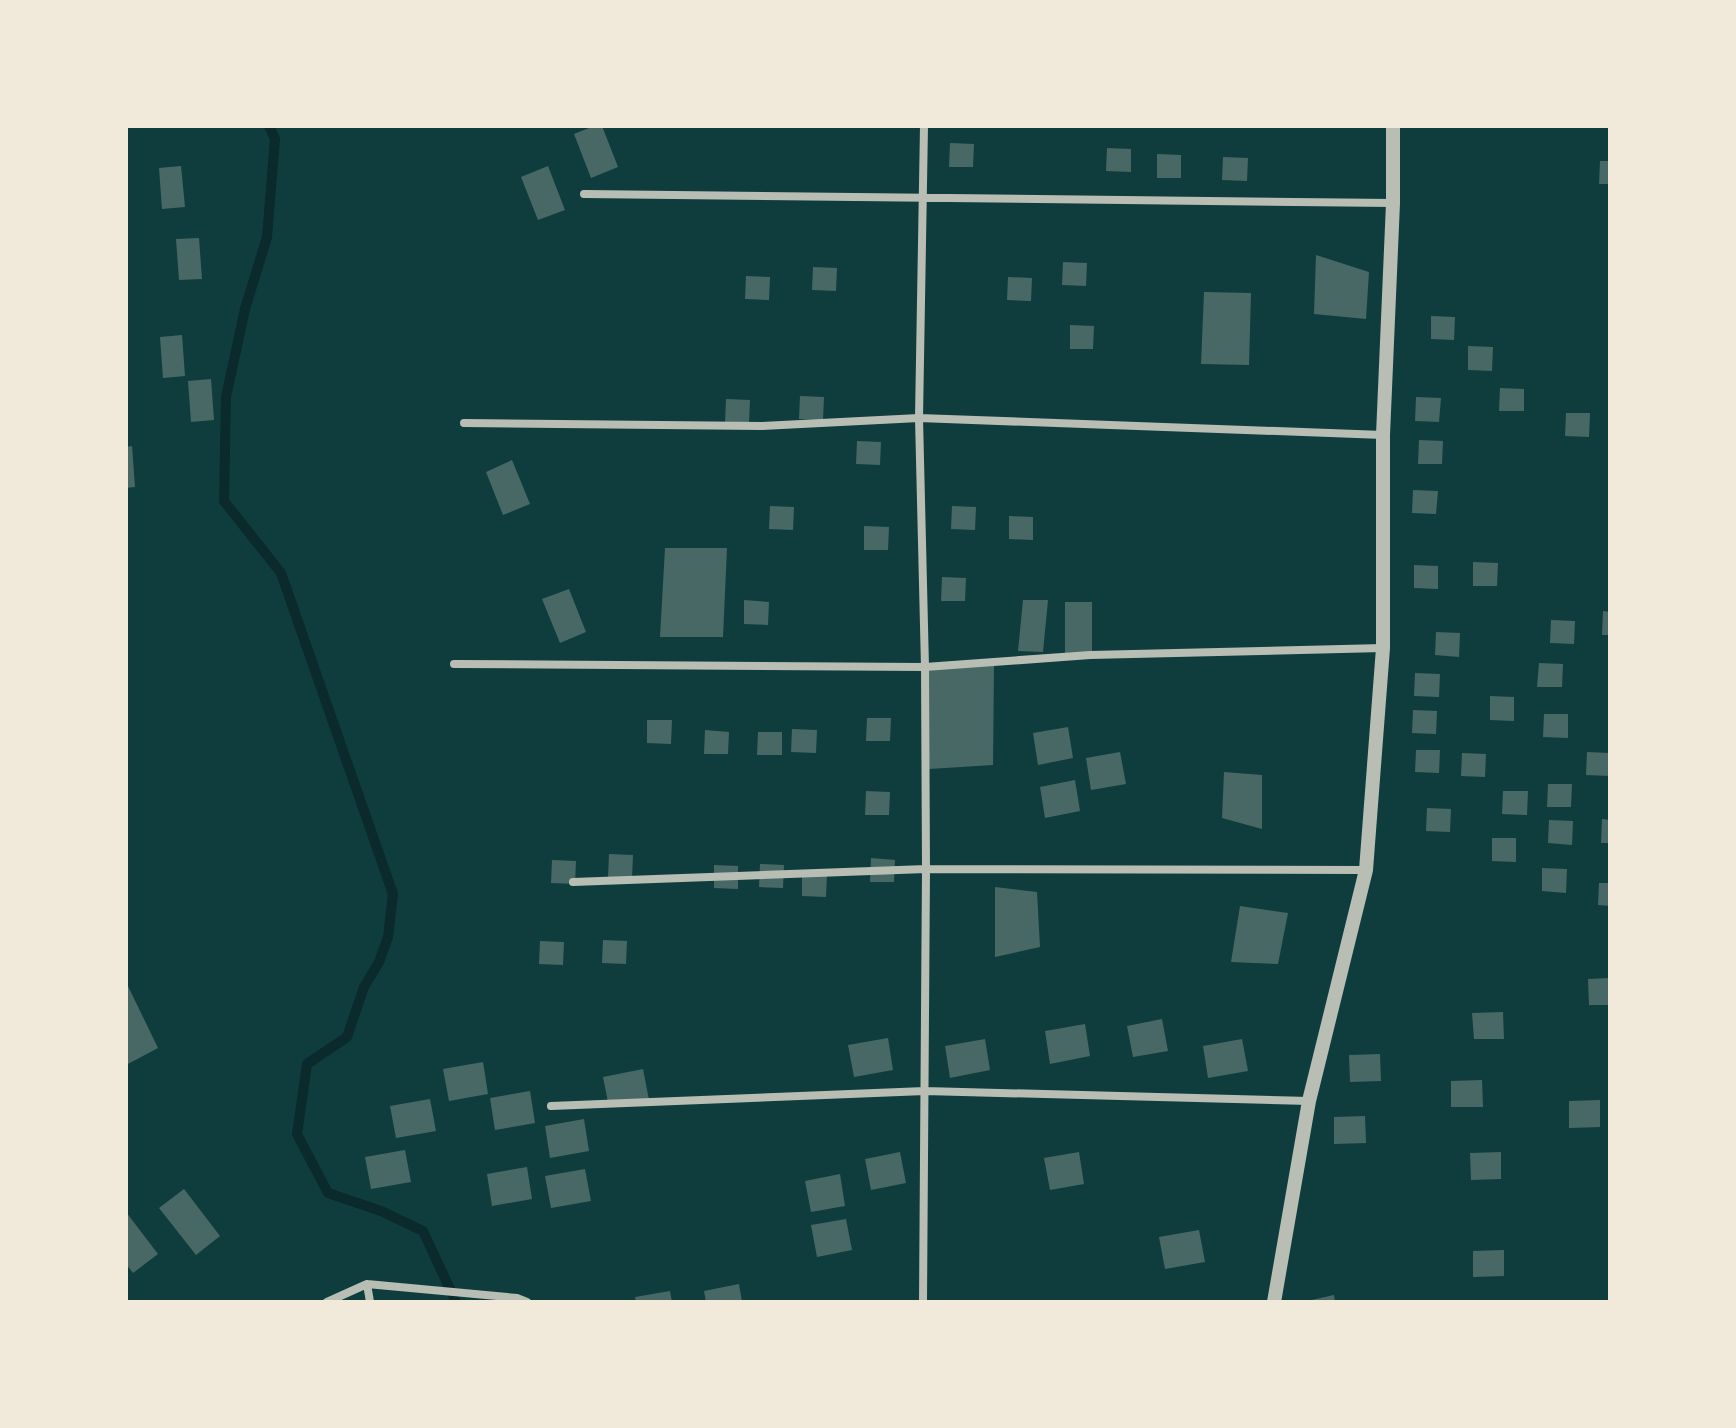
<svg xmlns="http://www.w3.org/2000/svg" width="1736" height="1428" viewBox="0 0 1736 1428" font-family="'Titillium Web',sans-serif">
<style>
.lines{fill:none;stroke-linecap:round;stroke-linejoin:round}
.stream{stroke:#0a2a2b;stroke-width:10}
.building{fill:#486865}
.minor{stroke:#b8beb3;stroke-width:8}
.tertiary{stroke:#b8beb3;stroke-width:14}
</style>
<rect width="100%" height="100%" fill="#0f3d3e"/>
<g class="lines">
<!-- stream -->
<path class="stream" d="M269,126L275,139L267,237L245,309L226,397L224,501L281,573L393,894L388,937L379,962L364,987L347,1037L307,1064L297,1134L328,1193L381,1211L423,1231L456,1302"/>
</g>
<!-- building -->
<path class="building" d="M594,126H602L618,167L591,178L574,134Z
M950,143L974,144L973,167H949Z
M1107,148L1131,149V172L1106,171Z
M1157,154L1181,155V178H1157Z
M1223,157L1248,158L1247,181L1222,180Z
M1600,161H1610V184H1599Z
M181,166L185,207L162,209L159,168Z
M548,166L565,210L538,220L521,177Z
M199,238L202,279L179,280L176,239Z
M1316,255L1369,272L1366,319L1314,314Z
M1063,262L1087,263L1086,286L1062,285Z
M813,267L837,268L836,291L812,290Z
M746,276L770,277L769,300L745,299Z
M1008,277L1032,278L1031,301L1007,300Z
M1204,292L1251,293L1249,365L1201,364Z
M1431,316L1455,317L1454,340L1431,339Z
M1070,325L1094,326L1093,349H1070Z
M182,335L185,376L163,378L160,337Z
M1468,346L1493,347L1492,371L1468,370Z
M211,379L214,420L191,422L188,381Z
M1500,388L1524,389V411H1499Z
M800,396L824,397L823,420L799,419Z
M1416,397L1441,398L1439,422L1415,421Z
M726,399L750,400L749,423H725Z
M1566,413H1590L1589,437L1565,436Z
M1419,440L1443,441L1442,464H1418Z
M857,441L881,442L880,465L856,464Z
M132,446L135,487L126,488V447Z
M512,460L530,504L503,515L486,472Z
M1413,490L1438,491L1436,514L1412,513Z
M770,506L794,507L793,530L769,529Z
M952,506L976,507L975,530L951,529Z
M1009,516L1033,517V540L1009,539Z
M864,526L889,527L888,550H864Z
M665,548H727L723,637H660Z
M1473,562L1498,563L1497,586H1473Z
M1414,565L1438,566V589L1414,588Z
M942,577L966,578L965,601H941Z
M569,589L586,632L560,643L542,599Z
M744,600L769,602L768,625L744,624Z
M1023,600H1048L1043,652L1018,651Z
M1065,602H1092V652L1065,653Z
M1603,611L1610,612V635H1602Z
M1551,620L1575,621L1574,644L1550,643Z
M1436,632L1460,633L1459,657L1435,655Z
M1539,663L1563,664L1562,687H1537Z
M994,665L993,765L929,769L925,667Z
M1415,673L1440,674L1439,697L1414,696Z
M1490,696L1514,697V721L1490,720Z
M1413,710L1437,711L1436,734L1412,733Z
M1544,714H1568V738L1543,737Z
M867,718H891L890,741H866Z
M647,720H672L671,744L647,743Z
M1068,727L1073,758L1038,765L1033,733Z
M792,729L817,730L816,753L791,752Z
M705,730L729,732L728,754H704Z
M758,732H782V755H757Z
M1416,750H1440L1439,773L1415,772Z
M1120,752L1126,784L1091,790L1086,758Z
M1587,752L1610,753V776L1586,775Z
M1462,753L1486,754L1485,777L1461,776Z
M1224,772L1262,775V829L1222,818Z
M1075,780L1080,811L1045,818L1040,787Z
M1548,784H1572L1571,807H1547Z
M866,791L890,792L889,815H865Z
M1503,791H1528L1527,815L1502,814Z
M1427,808L1451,809L1450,832L1426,831Z
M1602,819L1610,820V843H1601Z
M1549,820L1573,821L1572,845L1548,843Z
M1492,838H1516V862L1492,861Z
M609,854L633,855L632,878L608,877Z
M871,858L895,860L894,882H870Z
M552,860L576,861L575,884L551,883Z
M760,864L784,865L783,888L759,887Z
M714,865L738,866V889L714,888Z
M1542,868L1567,869L1566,893L1542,891Z
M802,873L827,874L826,897L802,896Z
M1599,883H1610V906L1598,905Z
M995,887L1037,892L1040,947L995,957Z
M1240,906L1288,913L1278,964L1231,962Z
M603,940L627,941L626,964L602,963Z
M540,941L564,942L563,965L539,964Z
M1610,978V1005H1589L1588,979Z
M126,982L158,1048L126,1065Z
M1503,1012L1504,1039H1474L1472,1013Z
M1162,1019L1168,1051L1133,1057L1127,1026Z
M1085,1024L1090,1056L1050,1064L1045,1031Z
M888,1038L893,1070L854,1077L848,1045Z
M985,1039L990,1070L950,1078L945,1046Z
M1242,1039L1248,1071L1208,1078L1203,1046Z
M1380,1054L1381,1081L1350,1082L1349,1055Z
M483,1062L488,1094L449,1101L443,1069Z
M643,1069L649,1100L608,1102L603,1077Z
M1482,1080L1483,1107H1451V1081Z
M530,1091L535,1123L495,1130L490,1098Z
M430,1099L436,1131L396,1138L390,1106Z
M1600,1100V1127L1569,1128V1101Z
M1365,1116L1366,1143L1334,1144V1117Z
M584,1119L589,1151L550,1158L545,1126Z
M405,1150L411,1182L371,1189L365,1157Z
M900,1152L906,1183L871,1190L865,1159Z
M1079,1152L1084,1184L1050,1190L1044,1158Z
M1501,1152V1179L1471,1180L1470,1153Z
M527,1167L532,1199L492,1206L487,1174Z
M585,1169L591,1201L551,1208L545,1176Z
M840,1174L845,1206L811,1212L805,1181Z
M184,1189L220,1236L196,1255L159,1208Z
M126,1212L158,1254L133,1273L126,1264Z
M846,1219L852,1250L817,1257L811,1225Z
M1199,1230L1205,1262L1165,1269L1159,1237Z
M1504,1250V1276L1473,1277V1251Z
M739,1284L742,1302H706L704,1291Z
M670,1291L672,1302H636L635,1297Z
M1334,1295L1335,1302H1307V1301Z"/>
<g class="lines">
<!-- minor -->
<path class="minor" d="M584,194L1393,203
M464,423L762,426L919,418L1383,435
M454,664L925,667L1090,655L1383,648
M573,882L926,869L1366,870
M551,1106L925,1091L1309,1101
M367,1284L370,1302
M327,1302L367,1284L517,1298L527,1302
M923,1302L926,869L925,667L919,418L924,126"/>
<!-- tertiary -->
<path class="tertiary" d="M1274,1302L1309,1101L1366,870L1383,648V435L1393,203V126"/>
</g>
<!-- border -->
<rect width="1736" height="1428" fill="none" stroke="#f1e9da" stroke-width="256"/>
</svg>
